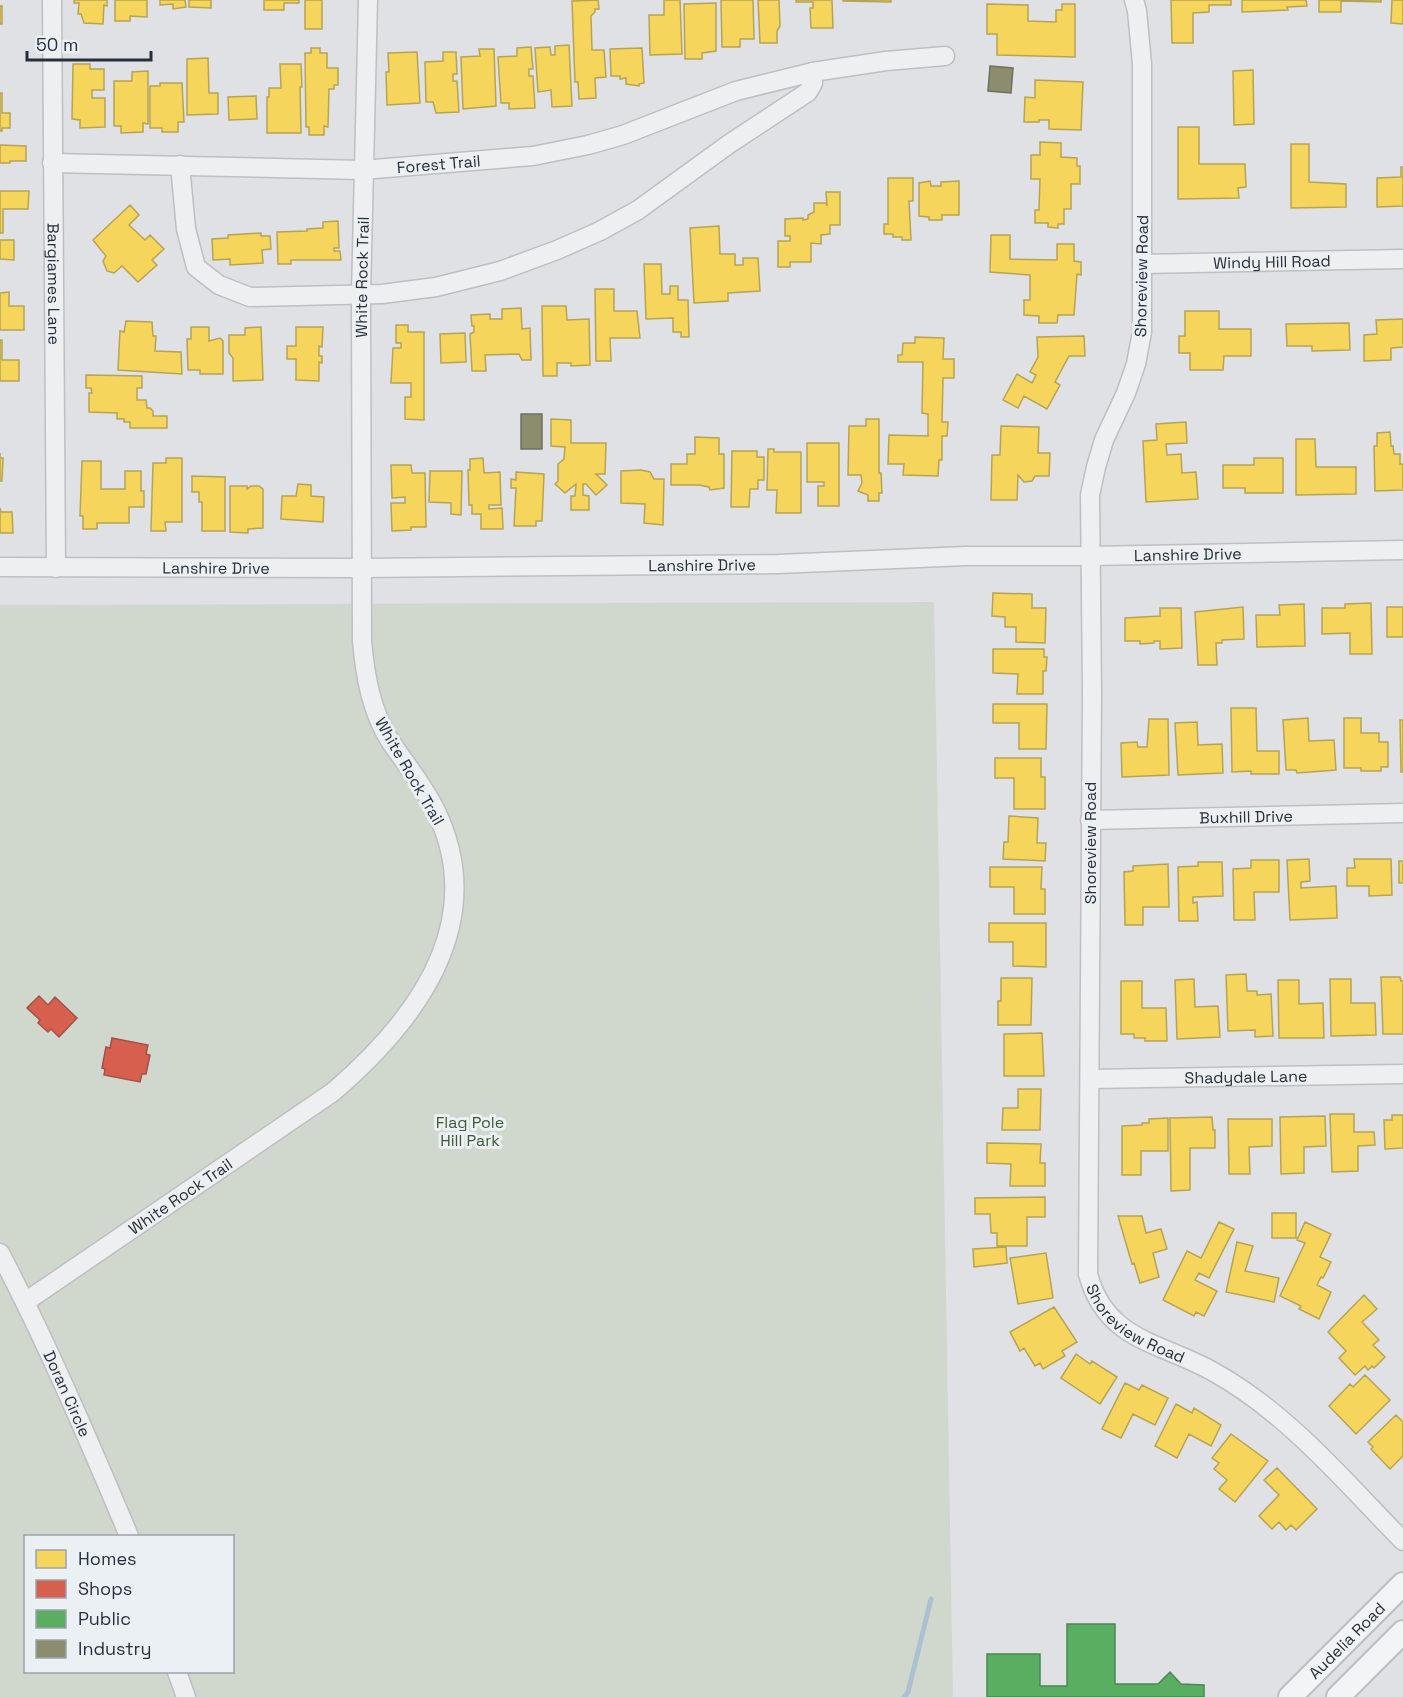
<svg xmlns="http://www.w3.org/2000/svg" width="1403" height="1697" viewBox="0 0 1403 1697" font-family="'Space Grotesk',sans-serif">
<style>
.green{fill:#d0d8ce;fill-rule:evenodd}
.homes{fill:#f6d55c;stroke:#b7a453;stroke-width:1.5}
.shops{fill:#d6604d;stroke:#a15248;stroke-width:1.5}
.public{fill:#5aae61;stroke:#4a8856;stroke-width:1.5}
.industry{fill:#8c8c6e;stroke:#6d705f;stroke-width:1.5}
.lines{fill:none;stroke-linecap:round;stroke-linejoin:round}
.stream{stroke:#abc0d1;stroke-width:5}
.minor-casing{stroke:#bdbfc2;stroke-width:21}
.major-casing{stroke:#bbbec2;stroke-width:26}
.minor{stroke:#edeff1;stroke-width:18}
.major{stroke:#f3f4f5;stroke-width:22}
.labels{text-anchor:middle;stroke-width:6;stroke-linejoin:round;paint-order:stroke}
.street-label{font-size:16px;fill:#25303d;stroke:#ebf0f4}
.park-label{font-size:16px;fill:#3c5932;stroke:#ebf0f4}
</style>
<rect width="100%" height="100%" fill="#dfe1e4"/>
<!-- green -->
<path class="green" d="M934,602L953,1697H0V605ZM26,1536H232V1672H26Z"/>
<!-- homes -->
<path class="homes" d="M74,0H107V6L104,5L103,24L84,23L81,14H78L79,3H74Z
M115,0H147V17L130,16V21H115Z
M160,0H185L186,7L173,9V4L160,5Z
M189,0H211V8L189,7Z
M264,0H299V3H284V10H264Z
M305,0H322V29H305Z
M598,0L599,9H595V12L591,16L592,50H604L606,77L595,78L596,98L579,99L578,82H575L572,1Z
M664,0H680L682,54L650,55L649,15H664Z
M721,0H753L754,39H740V47H722Z
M758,0H779L780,26L777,31V43H760Z
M796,0H832L833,28H811L810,8H813V2H796Z
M843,0H891V2L843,1Z
M1171,0H1231V5H1209V12L1193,13V43H1172Z
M1242,0H1306L1307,6L1287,7L1288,10L1242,12Z
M1319,0H1381V2L1341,1V12H1319Z
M1392,0H1403V24L1391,23Z
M716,3V51L702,53V59H685L684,4Z
M987,4L1028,5V21L1056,22V10H1062V4H1075V57L997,55V34H987Z
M0,6H2V24H0Z
M569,45L572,106L552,107L551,90L538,92L535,48L550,47L551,55H555V46Z
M531,47L533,69H529V76H533L535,108L509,109V103H501L498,57L517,56V48Z
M311,48H320V53H327V68H338V85H334V89H329L328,127L324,126V135H309V127H306L305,53H311Z
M642,48L644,83L639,84V86L626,84V78L620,79V76H611L610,49Z
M479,49H494L496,106L463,109L461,57L480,56Z
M417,52L420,103L387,105L386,72H389L388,53Z
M443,52H456L457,74H453V81H457L459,112L436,113L433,102H426L425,62L443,61Z
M208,58L209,93H218V114L187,115V59Z
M73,64H90V69H104V90H92V98H105V127L80,128V120L72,119Z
M280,64H301L302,87H300L301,133H267V97H269V88H281Z
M1253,70L1254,124L1234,125L1233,71Z
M148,71V124L143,123V132L121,133V126H114V81H132V72Z
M1035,80L1083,82L1081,130L1049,129V120H1039V122H1024L1025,97L1035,98Z
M160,83H182L184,122H178V132H162V128H150V86H160Z
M0,93H2V113H10V128H2V131H0Z
M256,96L257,119L229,120L228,97Z
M1178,127H1199V164H1245L1246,187L1238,188L1239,198L1178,199Z
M1040,142L1061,143V157L1077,158V166H1080V184H1071V209H1064V224H1058V228L1048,227V223H1035V210H1039L1040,179H1031V155H1040Z
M1291,144H1309V182L1346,184V207L1291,208Z
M0,145L26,146V161H10V163H0Z
M1401,167H1403V206L1377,207V178L1401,177Z
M888,178H913V201H909L911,240H902V237H893V234H884V224H888Z
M930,181L931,186H941V182L959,181V215H942V220H929V217L919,216V183Z
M0,191H29L28,209H3V233H0Z
M826,192H840V225H830V234L821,235V244L811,243V262H790V267H778V241H790V236H785V219L803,218V220L808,219V215L814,212V203H826L827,206Z
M130,205L139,215L129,225L145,240L150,235L164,249L152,260L157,265L138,282L122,266L114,273L107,271L103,261L106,256L93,240Z
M338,221L339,248H334V251H340L341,260H291V264H278L277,232L307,231V229L323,228V222Z
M719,226L720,254H735V265H743V258H758L760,291L728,293V301L694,303L690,228Z
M261,233V236H270L271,249L262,250L263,263L230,265V259L213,260L212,239L228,238V235Z
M991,235H1010V259L1057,260V244H1074V261L1081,262V275L1077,274L1074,315H1058L1057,323H1039V316L1024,315V300H1030V275L990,272Z
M0,240H14V260L0,259Z
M644,264H661L662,294H670V286H678V300H688L689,337H681V332H673V318L646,319Z
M595,289H614V311H637L640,338H610L611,361H596Z
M9,292V306H24V330H0V293Z
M542,306H566L567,320L589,319L590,365L571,366V363H557V376H543Z
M521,308L522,329L530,328L531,360H522L519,354L485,355L486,371H472L470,334L474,332V326H472L471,315L490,314V319H502V309Z
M1185,311H1219V329H1251V356H1224L1223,370H1190V353H1179V336H1185Z
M1403,319V347L1391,348V360L1364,361V335L1377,334L1376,320Z
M126,321L152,322L153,336H156L155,351L181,352L182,374L118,370L120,331L124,332Z
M1349,323L1350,350L1312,351V346H1287L1286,324Z
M396,325H408V332H424V420L405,419V397H411V383H391L393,348H401V343H396Z
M191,327H209V341L220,338L223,341V374H200V370H188L187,339H191Z
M261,327L263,380L233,381V358L229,353V335H245V328Z
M296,327H323L322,347L319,346V356H322V363L319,362V381L296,380V359H287V346H296Z
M465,333L466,362L441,363L440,334Z
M1084,336L1085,356H1069L1055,382L1060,385L1047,409L1024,396L1018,408L1003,400L1017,374L1032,383L1036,375L1030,372L1038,357L1037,337Z
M915,337L944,338L943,359H954V378H943L942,422H948L947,436H942V460H939L938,476L903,475L904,464H888L889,435L928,436V414L922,413L923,362H898V355H902L903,343H915Z
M0,340H2V360H19V381H0Z
M86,375L142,376V388H137V400H146L147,408H150L153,411V416H167V428H130V422H124V419H117V413L89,412V393H92L91,388H86Z
M551,419L571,420V443H606L605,474H596L607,485L596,495L586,484H583V495L589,496V510H571V496H575L576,484L565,493L555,484L558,481V464L564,459L565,447L551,446Z
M866,419H879V473H881L882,493H879V501H868V495L858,491L862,483L861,475H848L849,426H866Z
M1186,422L1187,443L1166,444L1167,455L1181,454L1182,473L1196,472L1198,499L1146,502L1143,441L1157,440L1156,424Z
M1001,426L1039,427L1038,453H1050L1049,476H1035L1032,481L1024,482L1018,475L1017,500H991L992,455H1000Z
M1390,432L1391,446H1393L1394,454H1400V464H1403V490L1375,491L1374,446H1377V433Z
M695,437L719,438V454H724V488L710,490L709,487L699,485H671V464H687V454H695Z
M1296,439H1315L1316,467H1356V494L1296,495Z
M807,443H839V506H818V486H824V482H807Z
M768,449H774V452H801V513H776L777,490H767Z
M732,451H757V457H764V480H758V489H750L749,507H731Z
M0,453V458H3L2,481H0Z
M166,458H182V522H165L166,531H151L153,463H166Z
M483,458L484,473L500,472L501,505H489V509L502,508L503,529H481V514H472V505H469L468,470H470V459Z
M1254,458H1283V493H1245V488H1223V465H1254Z
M82,461H101V489H125V471H141V491H144V507H129V523H97V529H83V516H80Z
M391,465H411L412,473H425L426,527H411V530L392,531L391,503H405V497L392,498Z
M641,470L650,472L654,479H664L663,525L644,523L645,504L621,503V471Z
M430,471H462L461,515L451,514V503L429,502Z
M516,472L544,474L542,521H536V526H514L516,488H511V479L516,480Z
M192,476L225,477V531H202V502H199V492H192Z
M298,484L311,485V496L324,497L323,522L281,519L282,496H296Z
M230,486H247V489L251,486H259L263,489V528L248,529V533L230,532Z
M0,508L1,512H12L13,533H0Z
M993,593L1032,594V608H1046L1045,643L1016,642V627H1005V617L992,616Z
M1371,603L1372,654H1350V633L1322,634V608H1345V604Z
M1304,604L1305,646L1257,647L1256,615H1280L1279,605Z
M1243,607L1244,639L1222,640V643H1216L1217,665H1198L1195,612Z
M1387,607H1403V637H1387Z
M1160,608H1181L1182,648L1160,649V641H1154V643L1140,644V641H1125V618L1160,616Z
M993,649H1044V657H1047L1046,671H1043V694H1017L1018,674L993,673Z
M993,704H1047L1046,749H1019V723H993Z
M1231,708H1256L1257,751H1279V774H1251V771L1232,772Z
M1308,718L1309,741L1334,740L1336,770L1297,773L1296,770H1286L1283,720Z
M1344,718H1361V733H1379V742H1388V767H1381V771H1361V768H1344Z
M1149,719H1168L1169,775L1122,777L1121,743L1137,742L1138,747H1147Z
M1400,720H1403V772H1401Z
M1197,722L1198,745L1222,744L1223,773L1178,775L1175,723Z
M995,758H1041V777H1045V809H1014V778H995Z
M1009,816L1038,818L1037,843H1046L1045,861L1003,859L1004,842H1008Z
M1309,859L1310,881L1301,882V888L1336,886L1337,918L1290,920L1287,860Z
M1354,859H1391L1392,895L1369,896V886H1347V868H1355Z
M1251,860H1279V892H1254L1255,920H1234L1233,869L1251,868Z
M1399,861H1403V883H1399Z
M1198,862H1222L1223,896L1193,897V903L1197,902L1198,921H1179L1178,867L1198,866Z
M1168,864L1169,907H1143V925H1125L1124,872L1133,871V866Z
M990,867H1042L1041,889H1045V914H1014V887H990Z
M989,923H1046V967L1013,966V942H989Z
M1246,974L1247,991H1257V995L1271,994L1273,1036L1255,1037V1030L1228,1031L1226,975Z
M1381,977H1400L1401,981H1403V1034H1383Z
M1001,978H1032L1031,1025H998V1001H1001Z
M1194,979L1195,1007L1218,1006L1220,1037L1177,1039L1175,980Z
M1330,979H1351V1003H1375L1376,1035L1331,1036Z
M1278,980H1299V1004L1323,1003L1324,1038H1279Z
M1121,981H1142V1008H1166L1167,1041H1145V1038H1134V1034H1121Z
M1042,1033L1044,1076H1004V1034Z
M1018,1089H1041L1040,1130H1002L1003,1108H1018Z
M1330,1114H1354V1132H1374L1375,1145L1358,1146V1171L1332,1172Z
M1392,1115H1403V1148L1385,1149L1384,1120H1392Z
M1325,1116L1326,1146L1304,1147V1173L1281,1174L1280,1117Z
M1212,1117L1213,1130H1215V1148H1190V1190L1171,1191L1170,1118Z
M1168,1118V1151H1141V1175H1122V1126L1142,1125V1123H1149V1119Z
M1228,1119H1272V1146L1249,1147L1250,1174H1229Z
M987,1143L1041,1144L1040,1163H1045V1186H1010L1011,1164L987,1163Z
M1045,1197V1217H1027V1246H997V1233H991L990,1214H975V1198Z
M1272,1213H1296V1238H1272Z
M1118,1216H1142L1146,1233L1161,1229L1167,1249L1153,1253L1159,1277L1140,1283L1134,1263L1132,1264Z
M1219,1222L1234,1229L1209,1278L1199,1273L1195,1280L1217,1291L1204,1316L1196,1312L1194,1316L1163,1300L1187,1251L1201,1258Z
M1305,1222L1331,1234L1320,1257L1331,1262L1323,1278L1321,1277L1317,1285L1331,1292L1319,1319L1299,1309L1301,1306L1280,1296L1305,1243L1297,1240Z
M1237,1242L1253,1246L1245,1271L1279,1278L1274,1302L1226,1292Z
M1006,1247L1007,1263L974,1267L973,1249Z
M1046,1253L1053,1298L1018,1304L1010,1258Z
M1364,1295L1377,1309L1362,1322L1379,1340L1373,1345L1385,1357L1374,1368L1372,1366L1368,1370L1365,1366L1355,1375L1339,1358L1346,1351L1328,1332Z
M1054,1307L1077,1342L1062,1351L1065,1356L1043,1369L1040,1363L1035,1366L1024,1348L1020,1351L1010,1332Z
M1076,1354L1090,1364L1092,1361L1117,1377L1100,1404L1061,1378Z
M1365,1375L1390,1400L1356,1434L1329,1406L1350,1384L1353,1387Z
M1125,1383L1139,1390L1142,1385L1168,1398L1155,1425L1133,1414L1121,1438L1102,1429Z
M1176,1404L1192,1413L1194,1408L1221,1425L1211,1446L1189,1434L1177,1458L1155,1446Z
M1396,1415L1403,1422V1456L1390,1469L1371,1449L1373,1447L1368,1442Z
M1231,1434L1268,1461L1235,1502L1219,1489L1227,1480L1214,1469L1219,1463L1212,1458Z
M1277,1468L1317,1509L1296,1530L1291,1525L1286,1530L1279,1522L1272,1529L1259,1516L1279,1495L1264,1480Z"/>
<!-- shops -->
<path class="shops" d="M39,996L48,1005L55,997L77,1018L59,1037L51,1029L48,1032L38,1023L40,1020L27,1008Z
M112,1038L148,1045L146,1054L150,1055L146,1074H142L140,1082L104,1075L105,1069L102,1068L106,1047L110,1048Z"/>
<!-- public -->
<path class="public" d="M1067,1624H1115V1684H1158L1170,1672L1181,1684L1204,1685V1697H987V1654H1040V1686H1067Z"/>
<!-- industry -->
<path class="industry" d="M990,66L1013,68L1011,93L988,91Z
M521,414H542V449H521Z"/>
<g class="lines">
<!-- stream -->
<path class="stream" d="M904,1697L908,1692L931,1599"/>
<!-- minor casing -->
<g class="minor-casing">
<g id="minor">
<path id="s1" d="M52,0L56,568"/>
<path id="s2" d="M1134,0L1137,11L1142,64V332L1136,364L1126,393L1104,440L1096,467L1090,495L1092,693L1088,1274C1106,1341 1160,1342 1212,1371C1287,1412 1344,1481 1403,1541"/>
<path id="s3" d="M52,163L362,170L533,156L588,145L623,135L736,91L813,72L886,61L945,56"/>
<path d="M180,165L186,229L196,267L219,285L250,297L382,294L436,287L500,271L557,250L600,231L638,210L729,144L808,92L813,83V72"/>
<path id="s4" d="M1142,264L1403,259"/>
<path id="s5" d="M0,567L363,568L778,564L966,556H1091L1403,550"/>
<path id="s6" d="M1090,820L1403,813"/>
<path id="s7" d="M1090,1079L1403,1074"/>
<path id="s8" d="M0,1253C48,1345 89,1441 129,1536"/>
<path id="s9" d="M25,1302L333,1092C416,1021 491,922 435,809C423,785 405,763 390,741C371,711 365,675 362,641L361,295L368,0"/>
<path d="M177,1672L186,1697"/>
</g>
</g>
<!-- major casing -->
<g class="major-casing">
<g id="major">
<path id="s10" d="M1290,1697L1403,1584"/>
<path d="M1338,1697L1403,1632"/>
</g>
</g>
<!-- minor -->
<use href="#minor" class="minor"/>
<!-- major -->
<use href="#major" class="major"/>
</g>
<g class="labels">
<!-- street labels -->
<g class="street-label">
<text dy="6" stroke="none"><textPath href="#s3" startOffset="387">Forest Trail</textPath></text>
<text dy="6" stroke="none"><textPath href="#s4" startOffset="130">Windy Hill Road</textPath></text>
<text transform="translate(1141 276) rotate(-89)" y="6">Shoreview Road</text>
<text dy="6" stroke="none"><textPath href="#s9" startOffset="1250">White Rock Trail</textPath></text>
<text dy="6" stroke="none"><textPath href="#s1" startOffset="284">Bargiames Lane</textPath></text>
<text dy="6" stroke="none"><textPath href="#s5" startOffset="1188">Lanshire Drive</textPath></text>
<text dy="6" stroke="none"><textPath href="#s5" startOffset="702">Lanshire Drive</textPath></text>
<text dy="6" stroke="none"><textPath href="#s5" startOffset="216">Lanshire Drive</textPath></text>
<text transform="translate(410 771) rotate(60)" y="6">White Rock Trail</text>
<text dy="6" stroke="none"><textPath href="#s6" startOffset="156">Buxhill Drive</textPath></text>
<text transform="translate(1090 843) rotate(-90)" y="6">Shoreview Road</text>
<text dy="6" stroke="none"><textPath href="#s7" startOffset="156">Shadydale Lane</textPath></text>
<text dy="6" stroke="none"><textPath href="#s9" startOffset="188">White Rock Trail</textPath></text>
<text dy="6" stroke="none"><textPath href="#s2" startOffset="1356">Shoreview Road</textPath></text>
<text dy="6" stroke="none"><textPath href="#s8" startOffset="156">Doran Circle</textPath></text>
<text dy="6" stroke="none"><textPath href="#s10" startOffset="80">Audelia Road</textPath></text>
</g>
<!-- park labels -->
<g class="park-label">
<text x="470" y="1128">Flag Pole<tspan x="470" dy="18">Hill Park</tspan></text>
</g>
</g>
<!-- legend -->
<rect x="24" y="1535" width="210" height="138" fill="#ebf0f4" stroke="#9ca3ab" stroke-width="1.5"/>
<rect x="36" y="1550" width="30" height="18" fill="#f6d55c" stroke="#9ca3ab" stroke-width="1.5"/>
<text x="78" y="1565" font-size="18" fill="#25303d">Homes</text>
<rect x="36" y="1580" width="30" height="18" fill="#d6604d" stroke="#9ca3ab" stroke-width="1.5"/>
<text x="78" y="1595" font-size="18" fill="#25303d">Shops</text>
<rect x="36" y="1610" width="30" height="18" fill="#5aae61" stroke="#9ca3ab" stroke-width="1.5"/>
<text x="78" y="1625" font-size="18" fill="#25303d">Public</text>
<rect x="36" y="1640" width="30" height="18" fill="#8c8c6e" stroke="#9ca3ab" stroke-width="1.5"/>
<text x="78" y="1655" font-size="18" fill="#25303d">Industry</text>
<!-- scale -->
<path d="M27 51v9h124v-9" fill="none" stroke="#25303d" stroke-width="3"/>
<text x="36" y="51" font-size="18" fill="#25303d" stroke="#ebf0f4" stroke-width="4.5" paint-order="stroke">50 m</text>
</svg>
